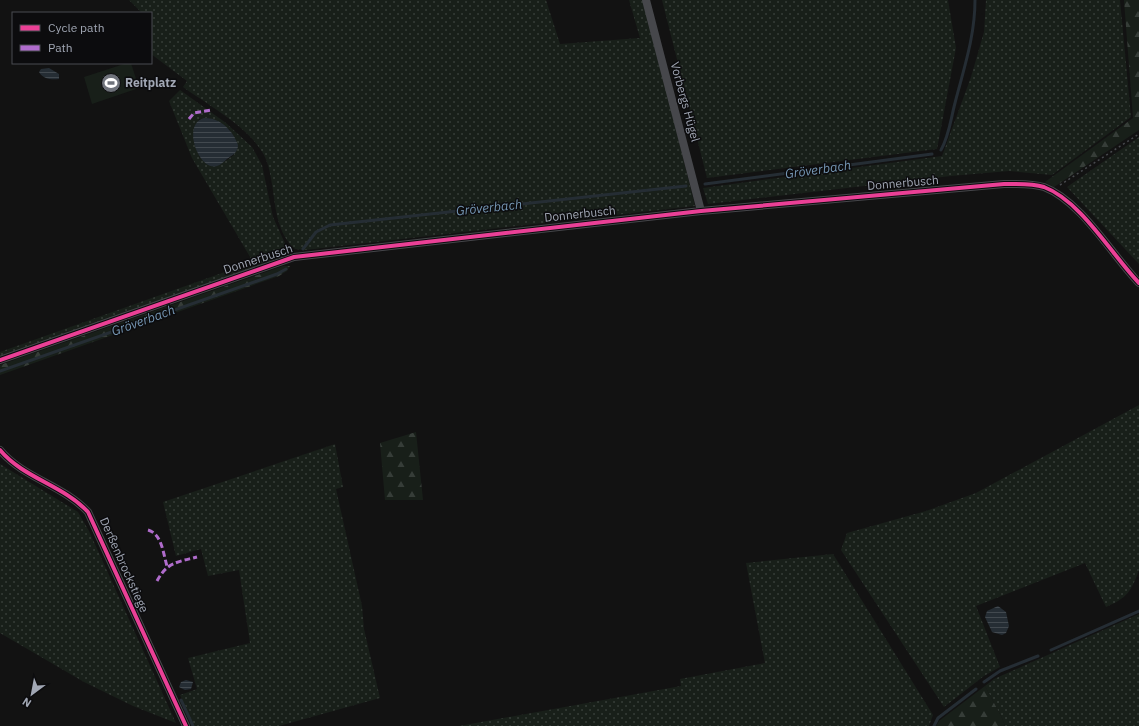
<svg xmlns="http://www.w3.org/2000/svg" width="1139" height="726" viewBox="0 0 1139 726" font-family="'IBM Plex Sans',sans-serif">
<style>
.grass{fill:url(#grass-dots);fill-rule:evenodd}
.forest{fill:url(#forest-firs)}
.garden{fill:#181f19}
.water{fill:url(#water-rules)}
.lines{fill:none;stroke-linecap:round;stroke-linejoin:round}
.stream{stroke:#252d34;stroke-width:3}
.path{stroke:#47494d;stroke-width:1.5;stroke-dasharray:2 3;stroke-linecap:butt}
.minor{stroke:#46474b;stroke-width:8}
.quiet{stroke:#b06ccc;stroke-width:3;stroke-dasharray:6 3;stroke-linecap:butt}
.cycleway-casing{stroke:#0c0c0e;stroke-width:6}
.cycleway{stroke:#ea4096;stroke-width:4}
.labels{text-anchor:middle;stroke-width:3;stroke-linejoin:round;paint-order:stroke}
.poi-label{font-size:12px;font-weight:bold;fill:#a1a7b4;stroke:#0c0c0e;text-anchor:start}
.street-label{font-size:12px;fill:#a1a7b4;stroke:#0c0c0e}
.water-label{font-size:13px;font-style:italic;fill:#7596b3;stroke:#0c0c0e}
</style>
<defs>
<pattern id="grass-dots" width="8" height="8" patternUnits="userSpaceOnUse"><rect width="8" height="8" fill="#181f19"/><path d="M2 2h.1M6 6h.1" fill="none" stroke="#363d38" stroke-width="1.8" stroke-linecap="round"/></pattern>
<pattern id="forest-firs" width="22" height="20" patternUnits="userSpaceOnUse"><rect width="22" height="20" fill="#181f19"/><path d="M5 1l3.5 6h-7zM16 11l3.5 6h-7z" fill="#363d38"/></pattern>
<pattern id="water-rules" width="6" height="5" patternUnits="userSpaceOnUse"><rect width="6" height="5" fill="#252d34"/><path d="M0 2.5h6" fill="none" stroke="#42494f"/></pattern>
</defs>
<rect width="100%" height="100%" fill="#121212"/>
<!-- grass -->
<path class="grass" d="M129,0H546L560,44L640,38L629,0H644L695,206L305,250L295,249C269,227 278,183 264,155C249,127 208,105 183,87L187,81L151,54V13H142Z
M662,0H948L956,48L937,149L707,178Z
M986,0H1120L1131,117L1052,175L1009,171L951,176L708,204L703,188L942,156L971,77L984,32Z
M180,90L226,123L252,147L262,165L273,217L288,250L285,256L0,357V352L253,262L192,158L169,101ZM209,118L219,122L230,130L234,155L224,162L200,158C192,139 192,137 199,119Z
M1139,137V264L1067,187Z
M1139,405V570C1131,592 1127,598 1106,607L1085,563L976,606L1000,667L984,676L944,707L841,550L847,533L926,511L976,493Z
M335,444L343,487L336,489L362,606L364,629L380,698L279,726H194L180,695L197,689L188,658L250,643L239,570L208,576L201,549L176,556L163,502Z
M0,464L78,512L89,531L176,723L133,706L84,682L0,633Z
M833,554L933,715L929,726H459L681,686L680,679L765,663L746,563Z
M1139,614V726H1005L1002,718L985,686L994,679Z"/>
<!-- forest -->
<path class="forest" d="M1124,0H1139V130L1054,187L1045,182L1133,118Z
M283,266H290L287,271L279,276L0,375V365Z
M416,432L423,500H385L380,443Z
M985,686L1002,718L1005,726H936L939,721Z"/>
<!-- garden -->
<path class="garden" d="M127,63H131L139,88L92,104L84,77Z"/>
<!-- water -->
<path class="water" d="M49,68L59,74V79C51,80 43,79 39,72L41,69Z
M204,118C219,117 233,130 238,145C238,152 233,155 227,159C224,162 220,165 217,166C199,172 181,124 204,118Z
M998,606L1006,612L1009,626L1006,633L1002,635L992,632L985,617L987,611Z
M186,680L193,682L191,689L185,690L179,687L181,682Z"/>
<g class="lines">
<!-- stream -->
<path class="stream" d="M941,150C949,136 951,118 955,103C964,68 975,36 975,0
M705,184L932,154
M303,249L316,232L330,225L686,186
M0,371L277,274L286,269
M1051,650L1139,611
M984,682L1000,671L1038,656
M181,700L193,726
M934,726L938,718L976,689"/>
<!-- path -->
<path class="path" d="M1060,185L1139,134"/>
<!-- minor -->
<path class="minor" d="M646,0L701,211
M0,360L294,257L701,211L1004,184C1017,184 1031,183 1044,187C1081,201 1112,255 1139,283
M0,450C23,478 63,485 88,512L186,726"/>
<!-- quiet -->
<path class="quiet" d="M189,119L194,113L212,110
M148,530C162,534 163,553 167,566
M157,581C167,562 178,562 197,557"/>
<!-- cycleway casing -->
<g class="cycleway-casing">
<path id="cycleway" d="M0,360L294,257L701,211L1004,184C1017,184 1031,183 1044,187C1081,201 1112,255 1139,283
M0,450C23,478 63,485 88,512L186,726"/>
</g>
<!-- cycleway -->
<use href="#cycleway" class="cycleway"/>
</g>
<!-- icons -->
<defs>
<g id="stadium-disc" transform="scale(1)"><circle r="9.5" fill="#6f737b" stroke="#0c0c0e"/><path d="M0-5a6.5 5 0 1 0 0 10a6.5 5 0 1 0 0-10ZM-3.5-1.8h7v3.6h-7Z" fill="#fff"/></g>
</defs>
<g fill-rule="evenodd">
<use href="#stadium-disc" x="111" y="83"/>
</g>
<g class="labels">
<!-- poi labels -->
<g class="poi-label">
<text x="125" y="87">Reitplatz</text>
</g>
<!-- street labels -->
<g class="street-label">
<text transform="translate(685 102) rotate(75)" y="4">Vorbergs Hügel</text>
<text transform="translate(903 183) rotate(-5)" y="4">Donnerbusch</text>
<text transform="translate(580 214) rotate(-6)" y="4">Donnerbusch</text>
<text transform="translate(258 259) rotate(-18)" y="4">Donnerbusch</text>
<text transform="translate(124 565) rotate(66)" y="4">Derßenbrockstiege</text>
</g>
<!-- water labels -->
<g class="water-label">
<text transform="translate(818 169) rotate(-8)" y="5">Gröverbach</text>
<text transform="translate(489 207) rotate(-6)" y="5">Gröverbach</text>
<text transform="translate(143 320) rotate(-20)" y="5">Gröverbach</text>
</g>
</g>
<!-- legend -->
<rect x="12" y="12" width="140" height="52" fill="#0c0c0e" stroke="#484a50"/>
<rect x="20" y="25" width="20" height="6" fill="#ea4096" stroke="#484a50"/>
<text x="48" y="32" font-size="12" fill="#a1a7b4">Cycle path</text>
<rect x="20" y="45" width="20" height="6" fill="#b06ccc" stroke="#484a50"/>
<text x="48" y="52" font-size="12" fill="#a1a7b4">Path</text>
<!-- north arrow -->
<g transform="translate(32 694) rotate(212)" stroke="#0c0c0e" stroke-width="3" paint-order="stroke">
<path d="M0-3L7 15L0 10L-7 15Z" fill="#a1a7b4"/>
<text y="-6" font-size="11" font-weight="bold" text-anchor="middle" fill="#a1a7b4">N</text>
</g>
</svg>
